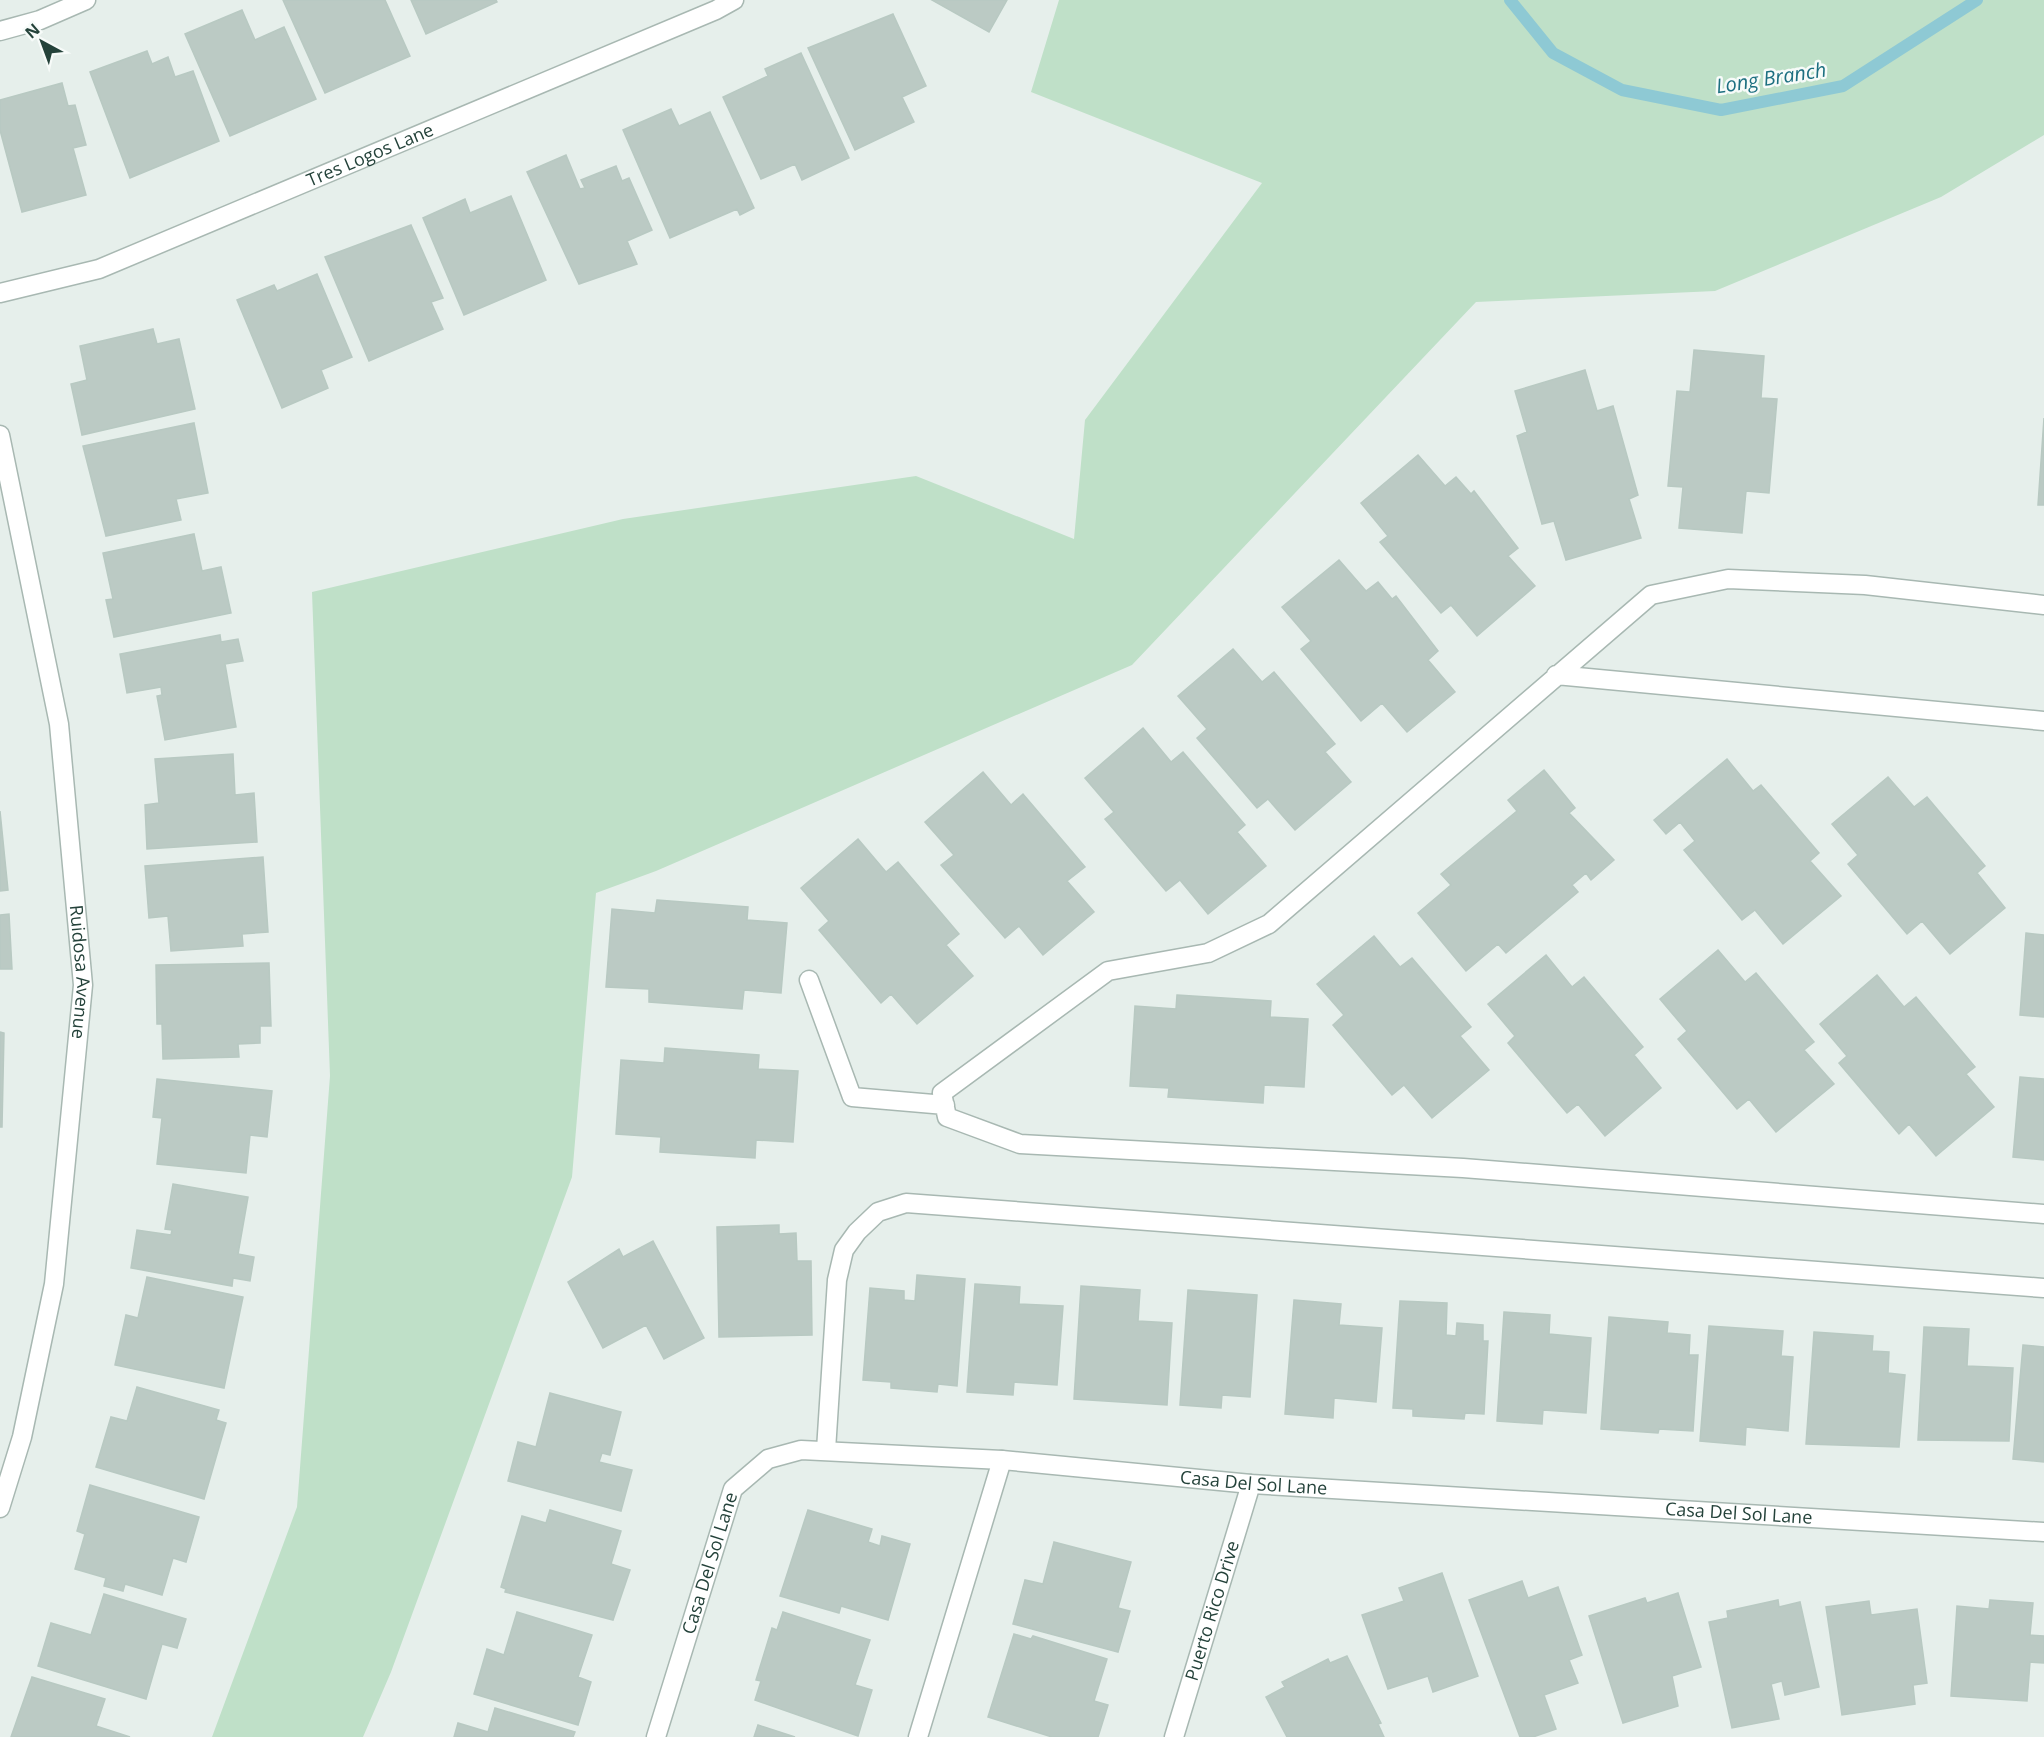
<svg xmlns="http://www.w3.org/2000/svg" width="2044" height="1737" viewBox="0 0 2044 1737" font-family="'Open Sans',sans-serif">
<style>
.green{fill:#bfe0c8}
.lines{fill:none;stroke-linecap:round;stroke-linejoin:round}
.stream{stroke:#8ec9d4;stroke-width:12}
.building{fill:#bbcac4;stroke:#b8c9c2;stroke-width:1.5}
.lane-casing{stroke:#a8b8b2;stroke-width:21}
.street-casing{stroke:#a8b8b2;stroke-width:21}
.lane{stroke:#fff;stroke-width:18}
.street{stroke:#fff;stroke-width:18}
.labels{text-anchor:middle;stroke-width:5;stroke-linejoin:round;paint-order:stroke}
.street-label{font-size:18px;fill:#24423a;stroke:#f7fbf9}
.water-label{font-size:20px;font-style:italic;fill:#1c6f80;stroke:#f7fbf9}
</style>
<rect width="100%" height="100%" fill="#e6efeb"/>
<!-- green -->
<path class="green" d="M1059,0H2044V135L1941,197L1715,291L1476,302L1132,665L656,871L596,893L572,1177L391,1672L363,1737H212L297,1507L330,1076L312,592L623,519L916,476L1074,539L1085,420L1262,183L1031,92Z"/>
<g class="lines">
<!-- stream -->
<path class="stream" d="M1510,0L1553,53L1622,90L1721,110L1843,86L1977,0"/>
</g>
<!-- building -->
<path class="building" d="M283,0H385L410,56L325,93Z
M411,0H496L497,2L426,34Z
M932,0H1007L989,32Z
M242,10L255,40L284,27L316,99L230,136L185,34Z
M893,14L926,86L902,97L914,122L855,150L808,48Z
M147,51L152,64L168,57L175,77L193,71L219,141L130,178L90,72Z
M801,53L849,158L802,180L795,164L761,179L723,97L768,76L765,69Z
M62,83L68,106L75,105L86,145L73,148L86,195L22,212L0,130V100Z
M671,109L679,126L710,112L754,208L740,215L737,209L670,238L623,130Z
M566,155L580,189L585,188L581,180L616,166L622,181L629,178L652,230L627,241L637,264L579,284L527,172Z
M511,196L546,280L464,315L423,218L465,199L470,213Z
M411,225L443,298L431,302L443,329L369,361L325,257Z
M317,274L352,357L321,370L328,388L282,408L237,300L274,285L277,291Z
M153,329L157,344L179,339L195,409L82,435L71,384L87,380L80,346Z
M1694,350L1764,356L1761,398L1777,399L1769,493L1746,491L1742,533L1679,528L1683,487L1668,486L1677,391L1690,392Z
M1585,370L1597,411L1613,406L1638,495L1629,499L1641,538L1566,560L1554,521L1542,524L1517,436L1527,432L1515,391Z
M2044,418V505H2038Z
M194,423L208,493L176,499L181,520L106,536L83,446Z
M1418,455L1445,486L1456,477L1471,494L1474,491L1518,548L1508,556L1535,586L1477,636L1451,605L1441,613L1380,542L1388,536L1361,503Z
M194,534L202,571L221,567L231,613L114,637L106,600L113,599L103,553Z
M1339,560L1366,591L1378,582L1392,599L1396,596L1438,651L1428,660L1455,692L1407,732L1382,703L1361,721L1301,649L1311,641L1282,607Z
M220,635L221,642L238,639L243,661L225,664L236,727L165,740L157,696L162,695L161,687L127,693L120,654Z
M1233,649L1262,682L1274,672L1335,744L1325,752L1351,782L1295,830L1268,799L1257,808L1197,738L1207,729L1178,696Z
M1143,728L1171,762L1183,752L1245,825L1237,832L1266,866L1208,914L1180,880L1166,891L1105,819L1114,812L1085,778Z
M233,754L235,795L254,793L257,842L147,849L145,805L159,803L155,759Z
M1727,759L1753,791L1761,785L1819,853L1810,861L1841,896L1783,944L1755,910L1742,920L1684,850L1695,841L1680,822L1666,834L1654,820Z
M1544,770L1575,808L1569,813L1614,860L1591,880L1586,873L1572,885L1578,892L1506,953L1498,944L1466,971L1418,913L1451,885L1441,874L1517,811L1508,800Z
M983,772L1011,805L1023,794L1085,867L1067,881L1094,912L1043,955L1019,926L1005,938L941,865L954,855L925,822Z
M1888,777L1914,807L1927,797L1985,866L1977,873L2005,908L1950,954L1922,921L1907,934L1848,864L1858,855L1832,824Z
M0,811L8,890L0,891Z
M858,839L886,872L898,862L959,934L946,945L973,976L917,1024L891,994L881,1003L819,930L829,921L801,888Z
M263,857L268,932L242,934L243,946L171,951L168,916L149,918L145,866Z
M657,900L748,907L747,920L787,923L781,993L744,990L742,1009L649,1002V989L606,987L612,909L655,913Z
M9,914L12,969H0V915Z
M2026,933L2044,935V1017L2020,1015Z
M1374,936L1400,967L1412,958L1471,1027L1460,1036L1489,1070L1432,1118L1404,1085L1392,1095L1333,1025L1344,1015L1317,984Z
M1718,950L1745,982L1756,973L1814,1042L1804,1050L1834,1084L1776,1132L1749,1099L1737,1109L1678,1039L1687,1031L1660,999Z
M1546,955L1572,987L1584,977L1643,1047L1634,1055L1661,1088L1605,1136L1578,1104L1567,1113L1508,1043L1515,1036L1488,1004Z
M269,963L271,1026H260V1043L238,1044L239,1057L163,1059L162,1024H157L156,965Z
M1877,975L1904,1007L1916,997L1975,1067L1966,1074L1994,1107L1936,1156L1909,1124L1899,1134L1839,1063L1847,1056L1820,1024Z
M1177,995L1271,1001L1270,1017L1308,1019L1304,1087L1264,1085L1263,1103L1168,1097L1169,1088L1130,1086L1135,1006L1176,1009Z
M0,1032L4,1033L2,1127H0Z
M665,1048L759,1055L758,1069L798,1071L793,1142L756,1140L755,1158L660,1152L661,1137L616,1134L621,1060L664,1063Z
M2020,1077L2044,1079V1160L2013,1157Z
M157,1079L272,1091L267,1137L250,1135L246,1173L157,1164L162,1118L153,1117Z
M173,1184L248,1197L238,1254L254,1257L250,1281L233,1278L232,1286L131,1268L137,1230L171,1235L172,1230L165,1229Z
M779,1225V1234L796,1233L797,1261H811L812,1335L719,1337L717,1227Z
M653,1241L704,1338L664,1359L646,1325L603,1348L568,1282L619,1249L623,1257Z
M917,1275L965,1279L957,1386L938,1384L937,1392L891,1388V1382L863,1380L870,1288L904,1291V1300L915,1301Z
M147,1277L243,1297L224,1388L115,1365L126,1315L138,1318Z
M975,1284L1020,1287L1019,1304L1063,1306L1057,1385L1014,1382L1013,1395L967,1392Z
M1081,1286L1140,1290L1138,1321L1172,1323L1167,1405L1074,1399Z
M1188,1290L1257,1295L1250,1397L1222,1395L1221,1408L1180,1405Z
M1294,1300L1341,1304L1339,1325L1382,1328L1376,1402L1334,1398L1333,1418L1285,1414Z
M1400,1301L1447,1303L1446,1335L1456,1336L1457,1323L1483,1325V1341H1488L1484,1414L1465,1413L1464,1419L1413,1416V1409L1393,1408Z
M1504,1312L1550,1315L1549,1334L1591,1338L1586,1413L1543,1410L1542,1424L1497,1421Z
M1609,1317L1668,1322L1667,1333L1690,1335L1689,1355H1698L1693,1431L1659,1429L1658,1433L1601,1429Z
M1709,1326L1783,1331L1781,1356L1793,1357L1788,1431L1746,1427L1745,1445L1700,1441Z
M1924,1327L1969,1329L1967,1366L2013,1368L2009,1441L1918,1440Z
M1814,1332L1873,1336L1872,1351L1889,1352L1888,1373L1905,1375L1899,1447L1806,1444Z
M2023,1345L2044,1347V1462L2013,1459Z
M137,1387L219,1410L216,1420L226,1423L204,1499L96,1467L111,1417L127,1421Z
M550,1393L621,1412L610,1455L602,1453L599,1462L632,1470L621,1511L508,1481L518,1442L536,1447Z
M90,1485L199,1517L186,1562L173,1558L162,1595L125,1584L123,1591L104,1586L106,1578L75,1569L85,1534L77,1531Z
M550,1510L621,1531L611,1564L630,1570L613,1620L505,1592L506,1589L501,1587L522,1516L546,1523Z
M808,1510L872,1529L868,1542L880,1546L882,1536L910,1544L888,1620L841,1606L839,1613L780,1596Z
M1054,1542L1131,1562L1118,1608L1130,1611L1118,1652L1013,1624L1025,1580L1043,1584Z
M1442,1573L1478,1676L1433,1692L1428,1676L1388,1689L1362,1615L1404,1601L1399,1588Z
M1522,1581L1528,1598L1558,1587L1582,1655L1569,1660L1578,1683L1544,1695L1556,1729L1533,1737H1520L1469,1600Z
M1678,1593L1701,1667L1672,1676L1678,1706L1623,1723L1589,1616L1645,1598L1647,1603Z
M104,1594L186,1619L177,1648L162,1644L146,1699L38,1666L51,1623L91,1635Z
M1778,1600L1779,1607L1800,1602L1819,1687L1785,1695L1782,1681L1771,1684L1779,1719L1732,1728L1709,1622L1728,1618L1727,1611Z
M1990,1600L2033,1603L2030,1635L2044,1636V1663L2030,1662L2027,1701L1951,1696L1957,1606L1989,1609Z
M1869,1601L1871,1615L1917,1609L1927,1683L1913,1685L1915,1704L1842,1715L1826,1607Z
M517,1612L592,1635L578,1677L591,1682L578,1725L474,1694L487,1649L504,1655Z
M783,1612L870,1640L855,1685L872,1690L858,1736L755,1700L761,1681L756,1680L772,1628L777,1630Z
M1014,1634L1031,1639L1033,1636L1107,1659L1094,1701L1108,1705L1098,1737H1052L988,1717Z
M1347,1656L1381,1723L1378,1724L1384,1737H1287L1266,1697L1285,1687L1282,1682L1328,1659L1330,1663Z
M32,1677L105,1699L96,1726L130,1737H11Z
M495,1708L575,1732L573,1737H454L458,1723L488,1732Z
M758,1725L795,1737H754Z"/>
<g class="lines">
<!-- lane casing -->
<g class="lane-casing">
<path id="lane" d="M0,31L40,20L86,0
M2044,605L1865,585L1728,579L1651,595L1269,924L1208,953L1108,971L942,1093L947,1117L1020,1144L1463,1168L2044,1214
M1556,675L2044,721
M809,980L852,1097L945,1105
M826,1450L837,1280L844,1250L857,1232L878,1212L906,1203L2044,1288
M918,1737L1002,1460"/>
</g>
<!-- street casing -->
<g class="street-casing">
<g id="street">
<path id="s1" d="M0,293L99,269L716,10L734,0"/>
<path id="s2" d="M0,435L59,724L83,985L54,1284L22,1437L0,1508"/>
<path id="s3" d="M656,1737L733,1489L768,1459L801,1450L1002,1460L1251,1484L2044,1532"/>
<path id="s4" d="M1174,1737L1251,1484"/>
</g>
</g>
<!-- lane -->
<use href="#lane" class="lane"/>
<!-- street -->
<use href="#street" class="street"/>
</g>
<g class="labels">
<!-- street labels -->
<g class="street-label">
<text dy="6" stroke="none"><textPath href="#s1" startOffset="396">Tres Logos Lane</textPath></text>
<text dy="6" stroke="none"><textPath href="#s2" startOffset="544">Ruidosa Avenue</textPath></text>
<text dy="6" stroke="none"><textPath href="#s3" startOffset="794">Casa Del Sol Lane</textPath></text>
<text dy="6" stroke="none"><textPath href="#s3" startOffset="1280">Casa Del Sol Lane</textPath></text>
<text dy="6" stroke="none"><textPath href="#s3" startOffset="182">Casa Del Sol Lane</textPath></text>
<text dy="6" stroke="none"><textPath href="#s4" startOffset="132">Puerto Rico Drive</textPath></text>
</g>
<!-- water labels -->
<g class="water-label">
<text transform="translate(1771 78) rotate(-9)" y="7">Long Branch</text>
</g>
</g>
<!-- north arrow -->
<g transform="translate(42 42) rotate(319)" stroke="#f7fbf9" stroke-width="4.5" paint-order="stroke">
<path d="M0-4.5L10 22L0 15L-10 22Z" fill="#24423a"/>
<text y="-9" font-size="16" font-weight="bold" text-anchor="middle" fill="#24423a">N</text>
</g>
</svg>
